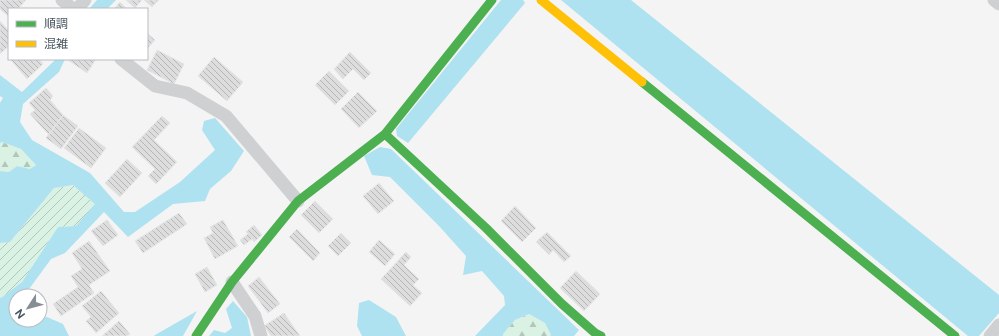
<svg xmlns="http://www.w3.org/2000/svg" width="999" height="336" viewBox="0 0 999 336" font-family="'Public Sans','Noto Sans JP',sans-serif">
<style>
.forest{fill:url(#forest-firs)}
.garden{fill:url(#garden-furrows)}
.water{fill:#aee2f0}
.building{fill:url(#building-back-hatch);stroke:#e5e6e7}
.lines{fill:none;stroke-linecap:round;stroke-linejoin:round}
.street{stroke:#ced0d2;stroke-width:13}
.fast{stroke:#4caf50;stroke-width:9}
.slow{stroke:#ffc107;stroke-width:9}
</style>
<defs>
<pattern id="forest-firs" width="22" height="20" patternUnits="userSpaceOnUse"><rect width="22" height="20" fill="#d9f2e3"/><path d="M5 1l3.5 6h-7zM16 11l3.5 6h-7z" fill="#b2c7bb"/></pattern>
<pattern id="garden-furrows" width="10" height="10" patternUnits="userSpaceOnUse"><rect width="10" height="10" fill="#d9f2e3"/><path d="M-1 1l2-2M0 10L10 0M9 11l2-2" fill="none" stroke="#b2c7bb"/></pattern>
<pattern id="building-back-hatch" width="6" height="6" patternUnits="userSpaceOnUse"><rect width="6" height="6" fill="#ddddde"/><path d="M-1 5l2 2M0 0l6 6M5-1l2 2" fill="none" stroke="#b5b6b7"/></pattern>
</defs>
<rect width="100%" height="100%" fill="#f4f4f4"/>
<!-- forest -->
<path class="forest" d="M2,142L21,149L36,165L30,169L17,166L9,172L0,171V143Z
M529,314L545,323L551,335L550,336H503V334L515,320Z"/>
<!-- garden -->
<path class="garden" d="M73,185L96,204L76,226L58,227L22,282L1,298L0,297V243L10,242L54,188Z"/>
<!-- water -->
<path class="water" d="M97,0H116L107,9H89Z
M501,0H523L525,3L408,143L397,136L396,129Z
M561,0H631L999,295V313L979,336H968Z
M56,59H65L59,72L23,104L20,122L32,140L90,173L124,212H135L180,182L215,150L202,130L204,121L215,118L244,151L231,171L210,189L205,201L173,204L128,237L104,212L65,253L51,259L24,296H16V307L15,309L16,311V320H40V318L47,317L63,324L69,336H0V297L1,298L22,282L58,227L76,226L95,204L73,185L54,188L10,242L0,243V171L9,172L17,166L30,169L36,165L21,149L2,142L0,143V103L3,98L0,96V75L22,92Z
M380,147L391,149L579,330L574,336H550L551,335L545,323L529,314L515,320L503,334V336H475L505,305L504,296L482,271L463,275L466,256L439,226L390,177L372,175L364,156Z
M369,300L396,317L406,336H362L357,326L359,303Z
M233,301L247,317L251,336H209L214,330L225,333L232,328L226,309Z
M197,311L183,336H154L155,335Z"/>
<!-- building -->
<path class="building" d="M0,0H26L18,9H9V17L0,9Z
M126,0H142L135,8Z
M144,0H159L152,7Z
M120,2L127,9H114Z
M0,21L9,31V46L0,54Z
M147,33L155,40L147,49Z
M157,50L184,64L174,84L147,70Z
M350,52L371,73L364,80L353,69L343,79L334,69Z
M214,57L243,82L227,101L198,76Z
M10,59H39L43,64L27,79Z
M69,59H96L87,73L68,60Z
M329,71L349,91L335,105L315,85Z
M46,88L53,96L50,100L63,115L49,135L30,114L35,110L29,103Z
M358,92L377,111L359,128L341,109Z
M63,115L78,126L61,149L46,138Z
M162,116L170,123L154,140L177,162L156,184L148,176L155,169L132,147Z
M79,128L106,148L91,168L64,148Z
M127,159L142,173L120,197L105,183Z
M379,183L394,201L378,214L363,196Z
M315,201L333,219L319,233L301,215Z
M515,206L536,228L522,242L501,221Z
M179,213L187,224L143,253L135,241Z
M107,220L118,235L103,246L91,231Z
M223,220L238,246L215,259L204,238L213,233L210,227Z
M254,225L262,235L254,242L252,239L244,245L240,240L248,234L246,232Z
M297,229L320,253L313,261L289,237Z
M547,232L571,256L564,262L553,250L549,255L536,242Z
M341,233L351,243L338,256L328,246Z
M379,240L395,254L385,266L369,252Z
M89,241L110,271L89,285L94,293L61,316L53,304L78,287L71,276L82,269L72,253Z
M406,252L411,257L404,265L419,279L413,285L422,293L410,306L381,279Z
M207,267L217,285L205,292L195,274Z
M576,271L600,294L584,311L560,288Z
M259,277L280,304L268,313L248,286Z
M101,291L119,313L96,333L86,321L91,317L82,306Z
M284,313L300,336H271L264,326Z
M119,321L130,334L127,336H102Z"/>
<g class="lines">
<!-- street -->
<path class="street" d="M62,0L73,9
M994,0L999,4
M77,9L85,0
M121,59L155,86L187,93L226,116L298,201
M232,282L255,316L261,336
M990,336L999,325"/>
<!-- fast -->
<path class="fast" d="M642,82L955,336
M385,134L486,228L562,304L595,333L601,336
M196,336L232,282L298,201L385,134L492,0"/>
<!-- slow -->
<path class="slow" d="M541,0L642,82"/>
</g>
<!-- legend -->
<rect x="8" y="8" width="140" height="52" fill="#ffffff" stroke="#b7bbc0"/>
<rect x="16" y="21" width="20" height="6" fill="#4caf50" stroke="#b7bbc0"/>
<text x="44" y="28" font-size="12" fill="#4a5661">順調</text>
<rect x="16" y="41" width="20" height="6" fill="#ffc107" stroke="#b7bbc0"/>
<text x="44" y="48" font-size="12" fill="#4a5661">混雑</text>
<!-- north arrow -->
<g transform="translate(28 308) rotate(234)"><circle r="19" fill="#ffffff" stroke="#b7bbc0"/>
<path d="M0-3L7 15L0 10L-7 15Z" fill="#868d94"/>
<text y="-6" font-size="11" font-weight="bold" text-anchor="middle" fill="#4a5661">N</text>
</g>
</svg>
